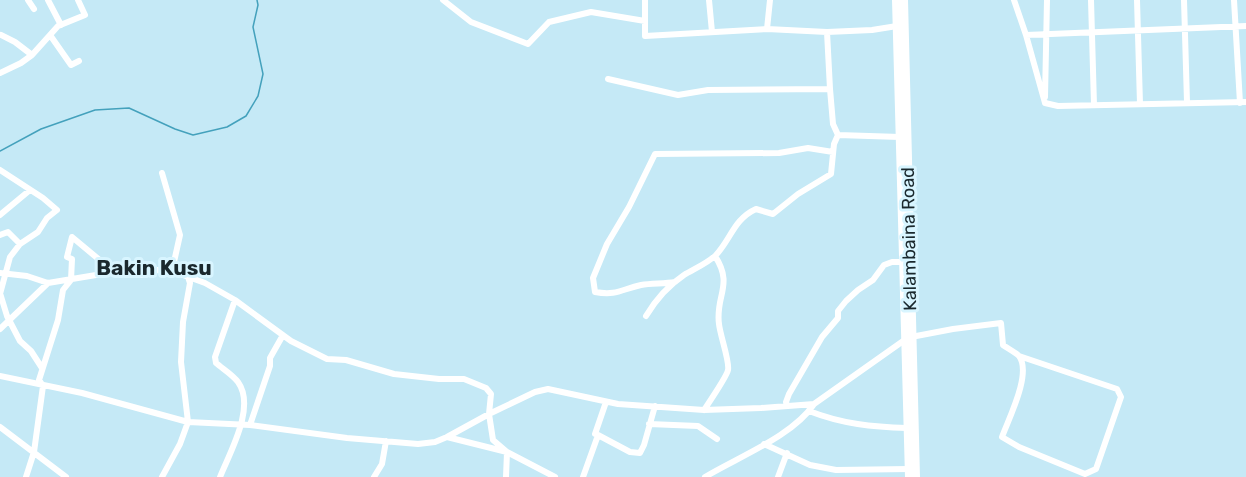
<svg xmlns="http://www.w3.org/2000/svg" width="1246" height="477" viewBox="0 0 1246 477" font-family="Rubik,sans-serif">
<style>
.lines{fill:none;stroke-linecap:round;stroke-linejoin:round}
.stream{stroke:#44a1bc;stroke-width:1.5}
.minor{stroke:#fff;stroke-width:6}
.major{stroke:#fff;stroke-width:8}
.labels{text-anchor:middle;stroke-width:6;stroke-linejoin:round;paint-order:stroke}
.street-label{font-size:18px;fill:#1a282d;stroke:#d8f5ff}
.quarter-label{font-size:21px;font-weight:bold;fill:#1a282d;stroke:#d8f5ff}
</style>
<rect width="100%" height="100%" fill="#c5e9f6"/>
<g class="lines">
<!-- stream -->
<path class="stream" d="M0,151L41,129L95,110L129,108L175,129L193,135L227,127L246,116L258,96L263,74L253,27L258,5L257,0"/>
<!-- minor -->
<path class="minor" d="M28,0L34,9
M48,0L61,25
M443,0L471,22L528,44L549,22L591,12L645,21
M645,0V36L767,29L827,32L872,30L897,26
M709,0L712,32
M1014,0L1026,35L1045,103
M1091,0L1094,105
M1137,0L1140,104
M1184,0L1187,102
M1234,0L1240,103
M767,29L770,0
M1,35L15,42L32,55
M50,35L71,65L79,61
M1026,35L1246,26
M0,73L21,63L32,55L58,26L85,15L78,0
M608,79L678,95L708,90L830,89L827,32
M830,89L833,124L838,135
M1045,97L1047,0
M1045,103L1058,106L1246,102
M0,170L43,198L57,210L47,218L38,232L20,244L10,257L0,294
M162,173L180,235L172,271
M0,215L30,190
M0,235L8,232L20,244
M0,273L27,276L48,283L114,272L135,275H145L157,270L172,271L205,283L235,300L291,341L327,359L346,360L394,374L439,379H464L486,388L491,394L489,414L493,440L507,452L506,477
M675,282C664,284 652,283 641,285C622,289 617,296 595,292L593,278L607,244L629,207L655,154L779,153L808,148L833,152
M0,293L7,316L20,341L31,351L42,368
M646,316C655,301 669,285 684,275C694,269 708,263 716,255C731,239 734,219 756,209L773,214L798,194L831,174L834,144L838,135L900,137
M0,329L48,283
M911,337L953,329L1001,323L1003,345C1007,348 1015,352 1019,356C1032,373 1009,418 1002,437L1019,447L1085,474L1096,469L1121,397L1117,389L1019,356
M0,376L82,393L188,422L250,425L347,438L418,444L435,442L447,437L489,414L535,392L548,389L618,404L704,410L761,408L814,404L906,339
M787,406L786,402L789,394L822,337L838,318V311L846,301L858,290L873,280L884,265L892,262H903
M704,410C708,404 727,376 728,370C730,362 720,335 719,324C715,296 734,285 715,256
M809,411C842,424 873,427 907,428
M649,424L698,426L717,439
M250,425L270,366V358L283,335
M0,427L66,477
M598,435L630,452L640,453L644,445L655,406
M447,437L507,452L555,477
M764,444L810,465L836,470L909,469
M26,477L34,452L43,386L39,380L58,320L63,290L71,280L72,259L67,257L72,237L114,272
M162,477L180,444L188,422L181,362L183,322L190,283L188,277
M220,477C230,452 256,407 238,382C233,375 223,369 216,363L215,357L235,300
M374,477L382,464L386,441
M583,477L597,438L598,435L595,434L606,402
M705,477C738,457 793,436 814,404
M778,477L787,453"/>
<!-- major -->
<path class="major" d="M896,0L909,477
M904,0L916,477"/>
</g>
<g class="labels">
<!-- street labels -->
<g class="street-label">
<text transform="translate(909 239) rotate(-91)" y="6">Kalambaina Road</text>
</g>
<!-- quarter labels -->
<g class="quarter-label">
<text x="154" y="275">Bakin Kusu</text>
</g>
</g>
</svg>
